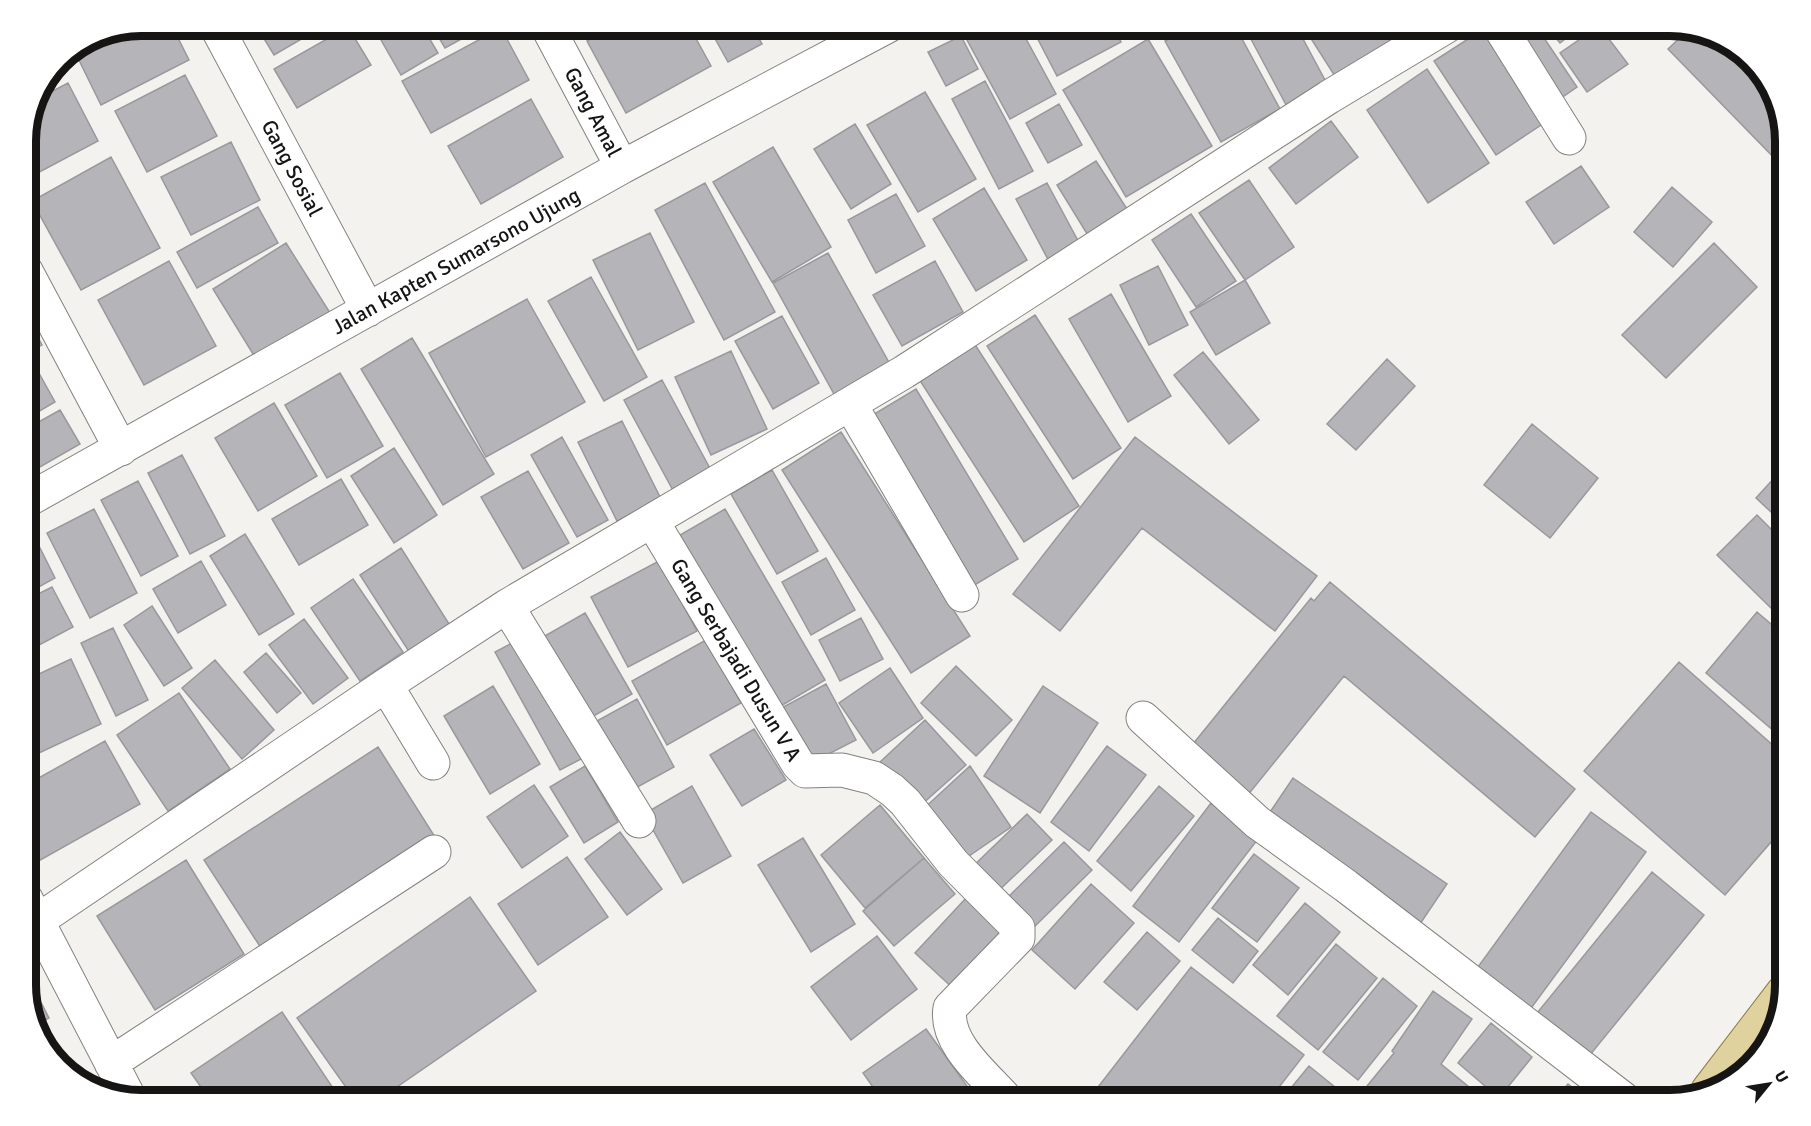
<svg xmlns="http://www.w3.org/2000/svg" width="1811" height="1126" viewBox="0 0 1811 1126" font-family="Signika,sans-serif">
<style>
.building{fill:#b5b4b8;stroke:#99989c;stroke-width:1.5}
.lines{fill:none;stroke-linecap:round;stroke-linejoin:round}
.minor-casing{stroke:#83827e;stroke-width:35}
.major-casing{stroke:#8c7c45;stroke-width:35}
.minor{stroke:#fff;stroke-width:33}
.major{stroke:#e0d29f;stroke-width:33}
.labels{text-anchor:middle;stroke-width:5;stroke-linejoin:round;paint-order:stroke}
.street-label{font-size:21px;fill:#161514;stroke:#fff}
.rim{fill:none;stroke:#161514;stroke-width:8}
</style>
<rect width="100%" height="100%" fill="#f4f2ee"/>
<!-- building -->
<path class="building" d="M141,26H172L189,60L101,105L74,50L97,34Z
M271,26H324L274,55L260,32Z
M373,26H422L438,53L401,75Z
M432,26H485L445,48Z
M563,26H594L570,38Z
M615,26H689L711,66L626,113L587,41Z
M708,26H752L762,44L728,62Z
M968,26H1019L1056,94L1010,119L961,29Z
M1031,26H1112L1121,42L1057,76Z
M1126,26H1151L1132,36Z
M1193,26H1235L1280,109L1221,142L1165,41Z
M1244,26H1296L1333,95L1292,116Z
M1303,26H1425L1338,81Z
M1488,26L1550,119L1496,155L1434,61Z
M1504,26H1536L1577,87L1554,103Z
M1546,26H1582L1560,43Z
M1599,26L1628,64L1587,92L1560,53Z
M1627,26H1653L1638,39Z
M348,27L371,65L297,108L274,69Z
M501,28L529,80L431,133L402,81Z
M1687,31L1734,45L1770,84L1785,141V169L1668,49Z
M961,36L978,69L946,86L928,52Z
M1148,39L1212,146L1126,197L1063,90Z
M1427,69L1489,163L1428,203L1367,110Z
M185,75L217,136L147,172L115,111Z
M985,81L1033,171L999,189L952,99Z
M68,83L98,141L30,177L26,170V134L43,96Z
M925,92L976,179L918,212L867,125Z
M531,99L563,157L481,204L448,146Z
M1059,104L1082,145L1048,163L1026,123Z
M1331,121L1358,157L1296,204L1269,168Z
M855,124L891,184L851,209L814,149Z
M231,142L260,200L191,235L161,177Z
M773,147L831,247L772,282L713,182Z
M111,157L160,248L81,290L32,201Z
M1096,161L1129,212L1089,237L1057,185Z
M1581,166L1609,207L1554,244L1526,202Z
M1249,180L1294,247L1245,280L1199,213Z
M705,183L775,312L724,340L655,210Z
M1047,183L1083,250L1052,267L1016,199Z
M1672,187L1712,222L1673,267L1634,232Z
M984,188L1027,260L976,291L933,219Z
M896,194L925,246L876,273L848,220Z
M258,207L278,243L197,288L177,252Z
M1191,214L1236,281L1196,307L1152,240Z
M650,233L694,322L638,350L593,260Z
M286,243L332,316L258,362L213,289Z
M1714,243L1757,287L1666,378L1622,335Z
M828,253L896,375L840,405L773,283Z
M169,261L216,346L144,385L98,300Z
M935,261L963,312L902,346L873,295Z
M1158,266L1188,325L1149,345L1120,285Z
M591,277L647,377L604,401L548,301Z
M1245,280L1270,323L1216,355L1190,312Z
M1111,294L1171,396L1128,422L1069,319Z
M527,299L585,402L486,457L429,353Z
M26,315L42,345L26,353Z
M1035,315L1121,448L1073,479L987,346Z
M782,316L819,383L773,409L735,341Z
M412,338L494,474L443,505L361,369Z
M972,340L1079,506L1024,542L917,376Z
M731,351L767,429L711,455L675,377Z
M1203,352L1259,420L1229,444L1174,375Z
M1387,359L1415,386L1356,450L1327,424Z
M35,366L55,402L26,419V371Z
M340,373L383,446L327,478L285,405Z
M662,380L713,474L675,494L624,400Z
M916,389L1018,559L968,589L866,419Z
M274,403L317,476L258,511L215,438Z
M60,410L80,444L26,475V429Z
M622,421L661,499L617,521L578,442Z
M1532,424L1598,478L1550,538L1484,485Z
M841,432L970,636L911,673L782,470Z
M562,437L608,520L577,537L531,455Z
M1135,437L1317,576L1275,631L1142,528L1060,631L1013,594Z
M394,448L437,515L394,543L351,476Z
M182,455L225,536L190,554L148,473Z
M1785,466V525L1756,498Z
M772,470L818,551L777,574L731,494Z
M528,471L569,543L523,569L481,497Z
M341,479L368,525L299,565L272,519Z
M138,481L178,556L141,576L101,500Z
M94,509L137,593L90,618L47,533Z
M725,509L825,680L769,713L668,542Z
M1757,515L1785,543V603L1776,613L1717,555Z
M245,534L294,614L259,635L210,556Z
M36,540L55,578L26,594V546Z
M401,548L456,635L415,661L360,575Z
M826,558L855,610L811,635L782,582Z
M201,561L226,605L178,633L153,589Z
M659,561L697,631L628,667L591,597Z
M353,579L403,652L360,681L311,608Z
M1330,582L1575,789L1535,837L1344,676L1243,801L1185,754L1311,598L1314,601Z
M52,587L73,627L26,652V600Z
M152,606L192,668L164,686L124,625Z
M1757,612L1785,636V732L1781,737L1706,673Z
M585,613L632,694L590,718L543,637Z
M861,618L883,659L840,681L819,640Z
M304,619L348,678L313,704L269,645Z
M113,628L148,700L116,716L81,643Z
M518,640L583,758L560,770L495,652Z
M706,640L741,703L667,745L632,681Z
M266,653L301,693L277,713L244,672Z
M71,659L101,724L26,759V680Z
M215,660L274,730L242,759L182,688Z
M1679,662L1785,756V826L1725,895L1584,771Z
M956,666L1012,720L976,756L921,703Z
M890,668L923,718L873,753L839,703Z
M826,684L856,740L805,766L776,711Z
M493,686L540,764L490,794L444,716Z
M1043,686L1098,723L1040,813L984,776Z
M179,693L230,769L168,811L117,735Z
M637,699L674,767L632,790L595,722Z
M925,720L966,765L920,806L880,762Z
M754,729L786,780L742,806L710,755Z
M105,741L140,804L35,863L26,847V785Z
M1107,746L1146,775L1089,851L1051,822Z
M378,747L435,837L261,948L204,860Z
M585,766L618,822L584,843L550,787Z
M970,766L1011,827L956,865L921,811Z
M1293,778L1447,884L1420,924L1266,818Z
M534,785L568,836L522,868L487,817Z
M692,786L731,856L683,883L644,814Z
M1159,786L1194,816L1131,891L1097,861Z
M1211,803L1258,839L1179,942L1133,906Z
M880,805L924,858L865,908L821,855Z
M1591,812L1646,852L1529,1011L1475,971Z
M1027,814L1052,840L991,898L967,872Z
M620,832L662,889L627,915L585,859Z
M803,838L855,924L811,952L758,865Z
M1064,842L1092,870L1028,933L1000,905Z
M1254,854L1299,888L1257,942L1212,908Z
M567,857L608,917L538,965L498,904Z
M924,858L955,894L894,946L863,911Z
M186,860L244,954L155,1010L97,916Z
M1652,872L1704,915L1585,1061L1533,1018Z
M1091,884L1134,923L1075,989L1032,950Z
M470,897L536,991L378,1100H355L297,1018Z
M966,898L1008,937L957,992L915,953Z
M1305,903L1340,932L1288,995L1253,965Z
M1218,918L1258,951L1233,983L1192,950Z
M1147,932L1180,961L1137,1010L1104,982Z
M877,936L917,989L851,1040L811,987Z
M1336,944L1377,978L1318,1050L1277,1016Z
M1191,967L1304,1055L1269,1100H1088Z
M26,973L49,1018L36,1025L26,992Z
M1383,978L1417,1006L1358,1080L1323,1052Z
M1433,991L1472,1019L1441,1064L1485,1100H1374L1363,1091L1394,1053L1392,1051Z
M282,1012L341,1100H210L191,1073Z
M1491,1023L1532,1057L1499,1098L1458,1063Z
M926,1029L977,1100H882L863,1073Z
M1309,1066L1351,1100H1281Z
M1568,1084L1588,1100H1554Z"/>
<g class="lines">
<!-- minor casing -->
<g class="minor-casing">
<path id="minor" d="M216,26L368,310
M547,26L622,167
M1499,26L1569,138
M26,271L121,449
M850,404L962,595
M26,501L622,167L888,26
M652,521L798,764L805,771L842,770L874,778L892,790L905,802L953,863L1018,928V938L950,1008C944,1043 985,1075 1007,1100
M507,606L639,821
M386,685L433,763
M1143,718L1257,822L1346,886L1625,1100
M26,899L129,1097
M37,921L386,685L507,606L904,372L1329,97L1447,26
M111,1063L434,852"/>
</g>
<!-- major casing -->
<g class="major-casing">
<path id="major" d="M1708,1090L1783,992"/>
</g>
<!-- minor -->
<use href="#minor" class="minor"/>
<!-- major -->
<use href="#major" class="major"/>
</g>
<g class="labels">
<!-- street labels -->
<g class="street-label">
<text transform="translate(593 112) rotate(62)" y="7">Gang Amal</text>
<text transform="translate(292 168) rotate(62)" y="7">Gang Sosial</text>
<text transform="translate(456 261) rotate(-29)" y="7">Jalan Kapten Sumarsono Ujung</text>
<text transform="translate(736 660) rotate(59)" y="7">Gang Serbajadi Dusun V A</text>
</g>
</g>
<!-- crop -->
<path d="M0 0H1811V1126H0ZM141 36H1670A105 105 0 0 1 1775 141V985A105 105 0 0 1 1670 1090H141A105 105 0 0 1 36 985V141A105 105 0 0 1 141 36Z" fill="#fff" fill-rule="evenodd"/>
<path class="rim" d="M141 36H1670A105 105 0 0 1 1775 141V985A105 105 0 0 1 1670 1090H141A105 105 0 0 1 36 985V141A105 105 0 0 1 141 36Z"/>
<!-- north arrow -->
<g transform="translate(1769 1084) rotate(60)" stroke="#ffffff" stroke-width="4.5" paint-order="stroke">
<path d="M0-4.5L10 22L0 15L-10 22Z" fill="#161514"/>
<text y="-9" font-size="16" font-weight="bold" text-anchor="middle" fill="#161514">U</text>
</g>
</svg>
